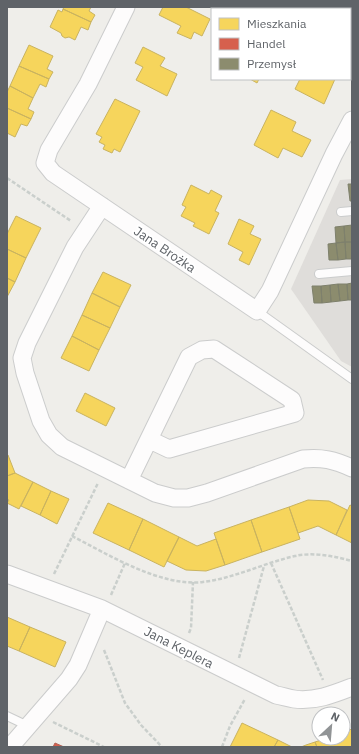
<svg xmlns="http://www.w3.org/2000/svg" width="359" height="754" viewBox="0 0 359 754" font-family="'IBM Plex Sans',sans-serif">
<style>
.industrial{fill:#dfddda}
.homes{fill:#f6d55c;stroke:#c9b360}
.shops{fill:#d6604d;stroke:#b26155}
.industry{fill:#8c8c6e;stroke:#7e806c}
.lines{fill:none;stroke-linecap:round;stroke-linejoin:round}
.lane-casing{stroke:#cbcccc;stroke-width:10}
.street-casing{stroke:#cbcccc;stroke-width:19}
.path{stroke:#cacfcc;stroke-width:2.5;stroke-dasharray:4 2;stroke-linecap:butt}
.lane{stroke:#fdfcfc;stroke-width:8}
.street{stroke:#fdfcfc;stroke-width:17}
.labels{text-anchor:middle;stroke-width:4;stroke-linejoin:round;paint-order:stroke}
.street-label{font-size:13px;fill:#5f6368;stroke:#fff}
</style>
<rect width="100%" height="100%" fill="#efeeea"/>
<!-- industrial -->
<path class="industrial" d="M352,179V367L341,361L291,289L340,180Z"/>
<!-- homes -->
<path class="homes" d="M64,7H91L89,11L95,15L91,22L63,9Z
M163,7H186L210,19L202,36L194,32L191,39L177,33L181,26L159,15Z
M63,9L91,22L88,30L81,27L75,40L69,37L65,38L62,36L61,33L50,27L58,10L62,12Z
M350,25L352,26V49L350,53Z
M29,45L53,56L47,69L53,72L49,79L19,66Z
M143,47L165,58L160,66L177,74L167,96L136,80L143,67L135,63Z
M19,66L49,79L46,87L40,84L33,98L10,86Z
M250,79H259L257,83Z
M300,79H335L324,104L295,89Z
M10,86L33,98L28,109L34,112L31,119L7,108V92Z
M115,99L140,111L120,152L114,149L112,153L103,149L105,145L99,142L102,137L96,134Z
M7,108L31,119L27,126L21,124L15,137L7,133Z
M271,110L296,122L292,131L311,140L302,157L283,148L278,158L254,145Z
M191,185L209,194L211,190L222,196L215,211L219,213L209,234L193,226L195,223L181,216L186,207L182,205Z
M16,216L41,228L26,258L7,249V234Z
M239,219L254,226L250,234L261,239L249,265L239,260L243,252L228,244Z
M7,249L26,258L15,282L7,278Z
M103,272L131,285L120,307L92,293Z
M7,278L15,282L7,297Z
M92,293L120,307L110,328L82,315Z
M82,315L110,328L99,350L72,336Z
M72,336L99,350L89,371L61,358Z
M85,393L115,408L106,426L76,411Z
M7,455H8L15,473L7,476Z
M15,473L33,482L19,509L7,503L9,500L7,499V476Z
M33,482L51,491L40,515L21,506Z
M51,491L69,499L57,524L40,515Z
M308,500L329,501L347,510L336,535L318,526L298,533L289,507Z
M108,503L143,519L129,550L93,533Z
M350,505L352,506V543L336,535Z
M289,507L300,539L262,552L251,520Z
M143,519L179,537L164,567L129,550Z
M251,520L262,552L225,565L214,533Z
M179,537L197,546L216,539L225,565L206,571L186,570L167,561Z
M7,617L30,627L19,651L7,646Z
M30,627L66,642L55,667L19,651Z
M242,723L278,740L274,747H230Z
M352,729V747H317L315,742L327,738H343V732Z
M278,740L292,747H274Z
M315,742L317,747H301L306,745Z"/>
<!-- shops -->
<path class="shops" d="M55,743L64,747H53Z"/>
<!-- industry -->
<path class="industry" d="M348,184H352V201H350Z
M352,225V242H345L344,226Z
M344,226L345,242L336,243L335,227Z
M345,242H352V259H346Z
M345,242L346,259L338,260L336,243Z
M336,243L338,260H329L328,244Z
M352,283V300H348L347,284Z
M338,284H347L348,300L340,301Z
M338,284L340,301L331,302L330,285Z
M330,285L331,302L322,303L321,286Z
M312,286H321L322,303H314Z"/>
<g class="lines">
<!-- lane casing -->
<g class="lane-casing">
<path id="lane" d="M341,212L352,211
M319,274L352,271
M257,311L352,379
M7,716L28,726"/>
</g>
<!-- street casing -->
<g class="street-casing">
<path id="street" d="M126,7L88,84L49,150L45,163L53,173L257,311L270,291L334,154L352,120
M102,206L75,247L27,343L22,358L25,373L41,421L49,435L62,447L155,493L174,498H188L207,493L303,459C322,457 334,460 352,468
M129,480L189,357L202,350L214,349L292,400L295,413L169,449L150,440
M7,574L102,609L276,695C282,696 288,698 294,699C314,702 334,694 352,687
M10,747L69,679L78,665L102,609"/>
</g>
<!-- path -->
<path class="path" d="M7,178L71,221
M72,536C109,555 161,587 203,582C235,578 264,563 295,556C313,552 334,556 352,561
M271,563L323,680
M54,574L98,483
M111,595L125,563
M189,633L191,628L193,582
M104,650L125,703L141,725L162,747
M239,658L264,566
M53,722L104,747
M222,747L230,726L245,699"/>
<!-- lane -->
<use href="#lane" class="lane"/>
<!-- street -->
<use href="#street" class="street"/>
</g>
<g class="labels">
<!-- street labels -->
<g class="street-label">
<text transform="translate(165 249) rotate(34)" y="5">Jana Brożka</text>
<text transform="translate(179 647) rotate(27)" y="5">Jana Keplera</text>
</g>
</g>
<!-- border -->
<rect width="359" height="754" fill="none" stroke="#5f6368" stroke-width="16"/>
<!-- legend -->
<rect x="211" y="8" width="140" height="72" fill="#ffffff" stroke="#bfc1c3"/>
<rect x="219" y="18" width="20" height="12" fill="#f6d55c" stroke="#bfc1c3"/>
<text x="247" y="28" font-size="12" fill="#5f6368">Mieszkania</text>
<rect x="219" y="38" width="20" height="12" fill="#d6604d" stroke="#bfc1c3"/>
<text x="247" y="48" font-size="12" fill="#5f6368">Handel</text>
<rect x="219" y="58" width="20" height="12" fill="#8c8c6e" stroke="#bfc1c3"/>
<text x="247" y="68" font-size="12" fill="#5f6368">Przemysł</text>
<!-- north arrow -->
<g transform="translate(331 726) rotate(26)"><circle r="19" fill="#ffffff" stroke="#bfc1c3"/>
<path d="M0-3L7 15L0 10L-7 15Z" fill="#919496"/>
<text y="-6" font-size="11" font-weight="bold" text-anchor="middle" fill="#5f6368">N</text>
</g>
</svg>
